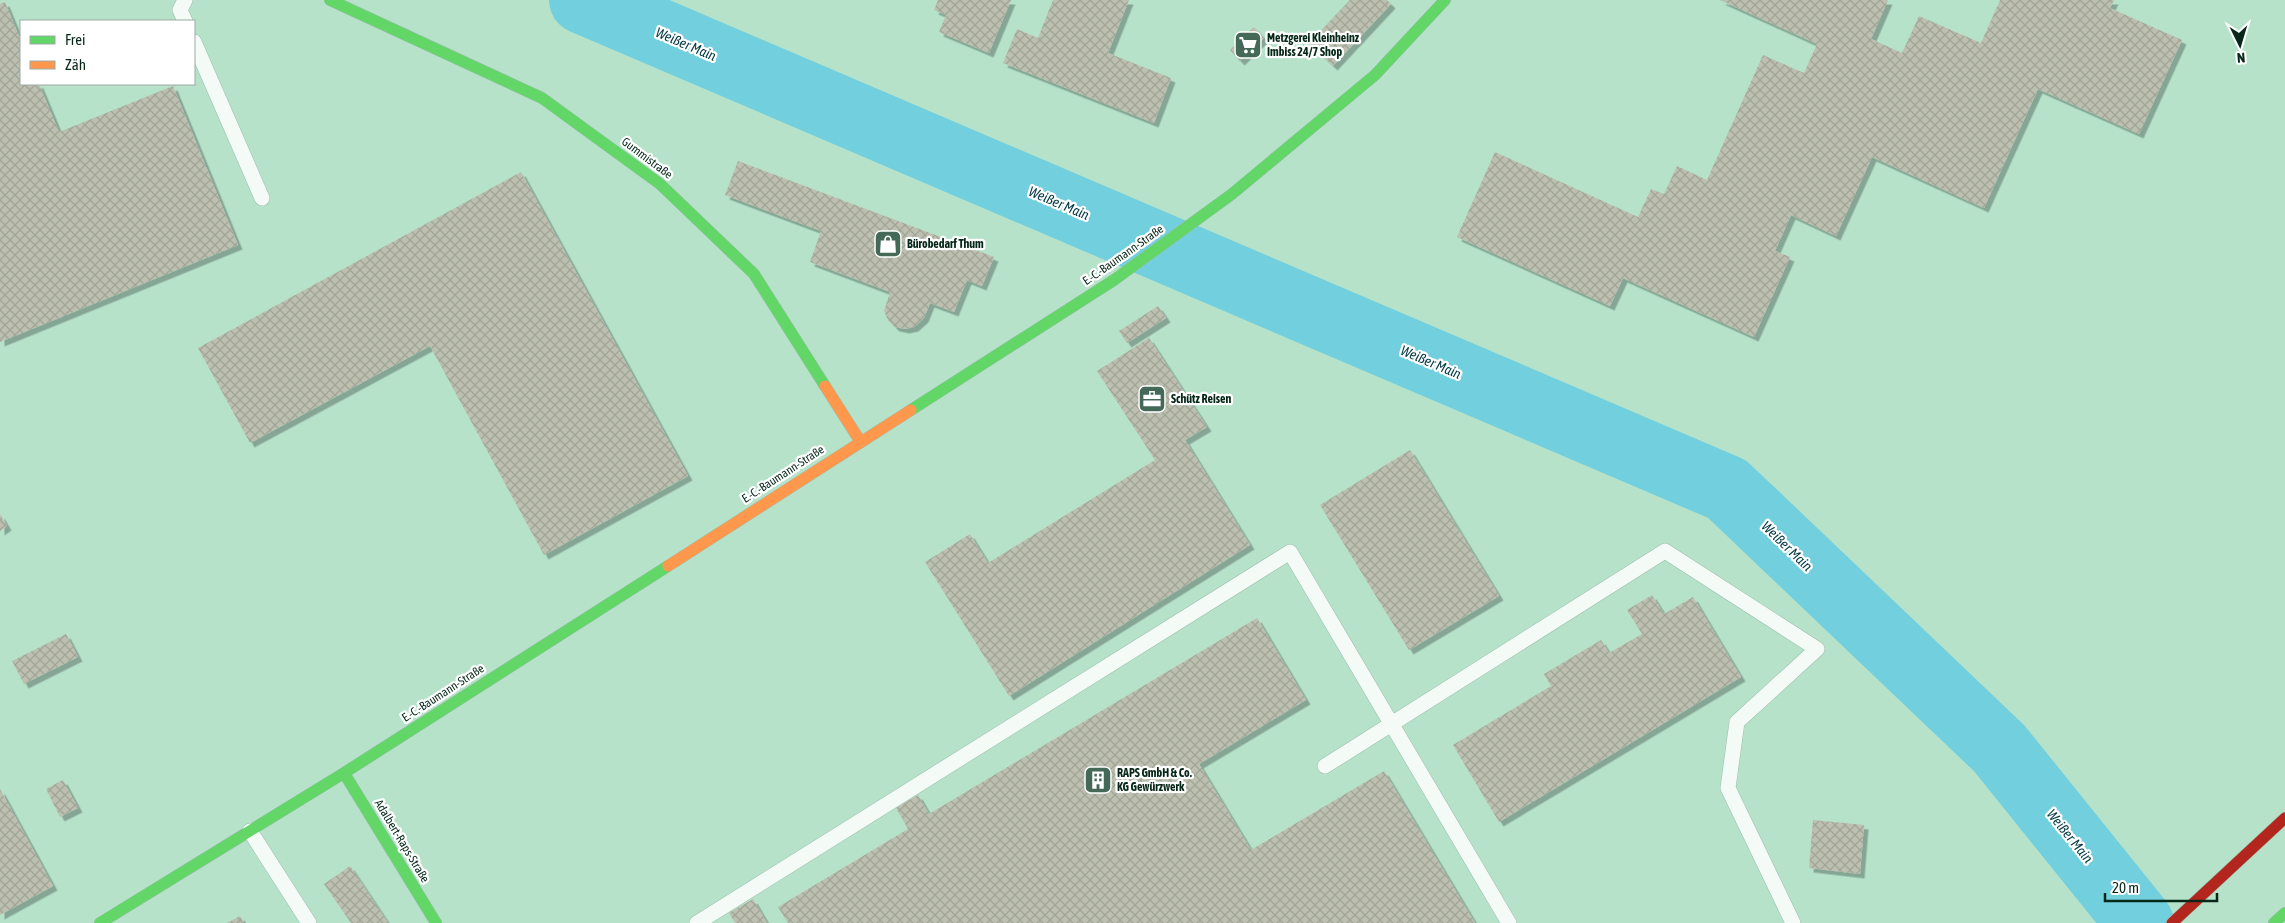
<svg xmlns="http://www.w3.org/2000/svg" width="2285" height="923" viewBox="0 0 2285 923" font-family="'Asap Condensed',sans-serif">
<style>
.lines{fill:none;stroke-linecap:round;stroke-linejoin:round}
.river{stroke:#72cfde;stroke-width:68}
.building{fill:url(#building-cross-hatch);filter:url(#shadow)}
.lane-casing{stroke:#9abdab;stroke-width:16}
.fast-casing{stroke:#9abdab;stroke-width:12}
.slow-casing{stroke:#9abdab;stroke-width:12}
.jam-casing{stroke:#9abdab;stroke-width:12}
.lane{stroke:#f4fbf7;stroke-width:15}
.fast{stroke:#63d668;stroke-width:11}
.slow{stroke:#ff974d;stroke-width:11}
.jam{stroke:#b3261e;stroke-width:11}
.labels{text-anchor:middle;stroke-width:4.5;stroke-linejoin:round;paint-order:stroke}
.poi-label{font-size:12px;font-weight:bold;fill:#072819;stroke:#fff;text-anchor:start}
.street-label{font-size:12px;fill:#072819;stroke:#fff}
.water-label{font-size:14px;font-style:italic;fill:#043a47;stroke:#fff}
</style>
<defs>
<pattern id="building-cross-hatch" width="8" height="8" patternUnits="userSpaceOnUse" patternTransform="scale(1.25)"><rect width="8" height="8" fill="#bdc0b0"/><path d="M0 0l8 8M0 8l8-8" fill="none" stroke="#a1a597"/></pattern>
<filter id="shadow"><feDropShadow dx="4.5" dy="4.5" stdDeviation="0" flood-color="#0004"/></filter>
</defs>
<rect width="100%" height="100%" fill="#b6e2ca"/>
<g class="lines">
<!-- river -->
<path class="river" d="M583,0L1727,489L1999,748L2140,923"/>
</g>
<!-- building -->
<path class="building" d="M938,0H1011L989,53L939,32L946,15L934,10Z
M1053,0H1129L1108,53L1171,78L1154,123L1003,63L1017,29L1038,38Z
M1350,0H1387L1391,4L1333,66L1309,43Z
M1720,0H1888L1871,39L1902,53L1919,16L1981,43L2000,0H2114L2110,8L2182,40L2139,134L2038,89L1984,208L1872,157L1836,236L1791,215L1775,251L1790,257L1754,337L1623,278L1610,306L1457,237L1495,152L1638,217L1651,189L1664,194L1677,166L1707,180L1763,55L1804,73L1817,44Z
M5,2L21,41V84H39L59,132L173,86L238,245L0,342V4Z
M1254,27L1264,38L1240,61L1230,50Z
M738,161L994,257L982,286L967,280L954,312L930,303L924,318L914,327L905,329L895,327L888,320L884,311L890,292L810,262L821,231L725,195Z
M521,172L688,476L544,555L430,346L250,443L198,348Z
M1158,306L1166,318L1127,343L1119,331Z
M1149,338L1207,427L1185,440L1250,545L1009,696L925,562L970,534L988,563L1155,460L1097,371Z
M1410,450L1499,596L1409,650L1320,505Z
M0,514L7,526L0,531Z
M1652,595L1664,614L1693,597L1741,677L1499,822L1453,745L1551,686L1544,674L1601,640L1609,653L1642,634L1627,610Z
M1257,618L1306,700L1199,764L1251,850L1384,771L1475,923H788L778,907L908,829L896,808L918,795L929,814Z
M66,634L78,657L24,684L12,661Z
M63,780L78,808L60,817L46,789Z
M0,789L53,886L0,915Z
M1813,820L1864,825L1860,874L1809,868Z
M350,866L388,923H351L324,884Z
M753,899L767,923H735L729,913Z
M240,916L244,923H227Z"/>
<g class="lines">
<!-- lane casing -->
<g class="lane-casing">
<path id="lane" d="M185,0L180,10L185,21
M194,42L262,198
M1325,766L1665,551L1817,649L1737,722L1728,788L1793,923
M250,831L309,923
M697,923L1290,552L1509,923"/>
</g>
<!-- fast casing -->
<g class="fast-casing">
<path id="fast" d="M330,0L542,98L660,184L754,274L825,386
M911,410L1114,280L1232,194L1375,75L1445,0
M344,773L436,923
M100,923L344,773L668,566
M2274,923L2285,913"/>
</g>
<!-- slow casing -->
<g class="slow-casing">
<path id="slow" d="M825,386L860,441
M668,566L911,410"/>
</g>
<!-- jam casing -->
<g class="jam-casing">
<path id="jam" d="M2172,923L2285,818"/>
</g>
<!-- lane -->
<use href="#lane" class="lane"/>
<!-- fast -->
<use href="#fast" class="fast"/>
<!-- slow -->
<use href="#slow" class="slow"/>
<!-- jam -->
<use href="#jam" class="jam"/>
</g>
<!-- icons -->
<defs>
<g id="supermarket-square" transform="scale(1.4375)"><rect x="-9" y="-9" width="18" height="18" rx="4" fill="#446957" stroke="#fff"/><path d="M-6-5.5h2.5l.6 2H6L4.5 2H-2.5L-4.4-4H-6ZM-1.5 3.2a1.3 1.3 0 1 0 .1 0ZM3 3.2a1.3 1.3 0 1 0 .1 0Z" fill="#fff"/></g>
<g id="shop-square" transform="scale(1.4375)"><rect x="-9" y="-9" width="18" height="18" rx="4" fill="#446957" stroke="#fff"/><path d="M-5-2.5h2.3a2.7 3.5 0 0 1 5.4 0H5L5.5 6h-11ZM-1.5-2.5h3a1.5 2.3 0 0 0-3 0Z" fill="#fff"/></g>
<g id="office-square" transform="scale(1.4375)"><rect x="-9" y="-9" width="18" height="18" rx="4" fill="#446957" stroke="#fff"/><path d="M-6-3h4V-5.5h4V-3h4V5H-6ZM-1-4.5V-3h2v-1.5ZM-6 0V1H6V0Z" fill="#fff"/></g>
<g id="building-square" transform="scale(1.4375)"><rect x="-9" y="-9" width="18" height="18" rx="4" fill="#446957" stroke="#fff"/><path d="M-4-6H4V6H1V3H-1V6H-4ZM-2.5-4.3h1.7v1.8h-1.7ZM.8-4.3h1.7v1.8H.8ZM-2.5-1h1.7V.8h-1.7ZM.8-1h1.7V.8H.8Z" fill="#fff"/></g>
</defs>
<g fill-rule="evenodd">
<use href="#supermarket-square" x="1248" y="45"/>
<use href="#shop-square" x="888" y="244"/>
<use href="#office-square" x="1152" y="399"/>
<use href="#building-square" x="1098" y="780"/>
</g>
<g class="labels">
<!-- poi labels -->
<g class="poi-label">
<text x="1267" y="42">Metzgerei Kleinheinz<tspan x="1267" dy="14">Imbiss 24/7 Shop</tspan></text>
<text x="907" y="248">Bürobedarf Thum</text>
<text x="1171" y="403">Schütz Reisen</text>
<text x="1117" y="777">RAPS GmbH &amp; Co.<tspan x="1117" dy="14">KG Gewürzwerk</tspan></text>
</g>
<!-- street labels -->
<g class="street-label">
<text transform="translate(647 158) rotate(37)" y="4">Gummistraße</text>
<text transform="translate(1123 255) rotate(-35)" y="4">E.-C.-Baumann-Straße</text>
<text transform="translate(783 474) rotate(-33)" y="4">E.-C.-Baumann-Straße</text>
<text transform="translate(443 693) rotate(-33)" y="4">E.-C.-Baumann-Straße</text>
<text transform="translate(402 841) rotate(59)" y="4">Adalbert-Raps-Straße</text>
</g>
<!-- water labels -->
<g class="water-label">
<text transform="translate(686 44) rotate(23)" y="5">Weißer Main</text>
<text transform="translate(1059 203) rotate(23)" y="5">Weißer Main</text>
<text transform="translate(1431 362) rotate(23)" y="5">Weißer Main</text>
<text transform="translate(1787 546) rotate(44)" y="5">Weißer Main</text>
<text transform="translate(2070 836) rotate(51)" y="5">Weißer Main</text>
</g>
</g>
<!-- legend -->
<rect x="20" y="20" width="175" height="65" fill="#ffffff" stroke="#9ca9a3"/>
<rect x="30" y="36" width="25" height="8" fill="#63d668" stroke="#9ca9a3"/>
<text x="65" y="45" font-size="15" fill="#072819">Frei</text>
<rect x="30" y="61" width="25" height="8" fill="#ff974d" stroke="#9ca9a3"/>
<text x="65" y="70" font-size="15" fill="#072819">Zäh</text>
<!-- north arrow -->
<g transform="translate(2240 45) rotate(175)" stroke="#ffffff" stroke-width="4" paint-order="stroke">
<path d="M0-4L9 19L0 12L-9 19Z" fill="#072819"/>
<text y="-8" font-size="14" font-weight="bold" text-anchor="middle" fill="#072819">N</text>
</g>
<!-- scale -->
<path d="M2105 893v8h112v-8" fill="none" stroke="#072819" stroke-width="2.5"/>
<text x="2112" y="893" font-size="15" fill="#072819" stroke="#ffffff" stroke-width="4" paint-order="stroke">20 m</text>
</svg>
